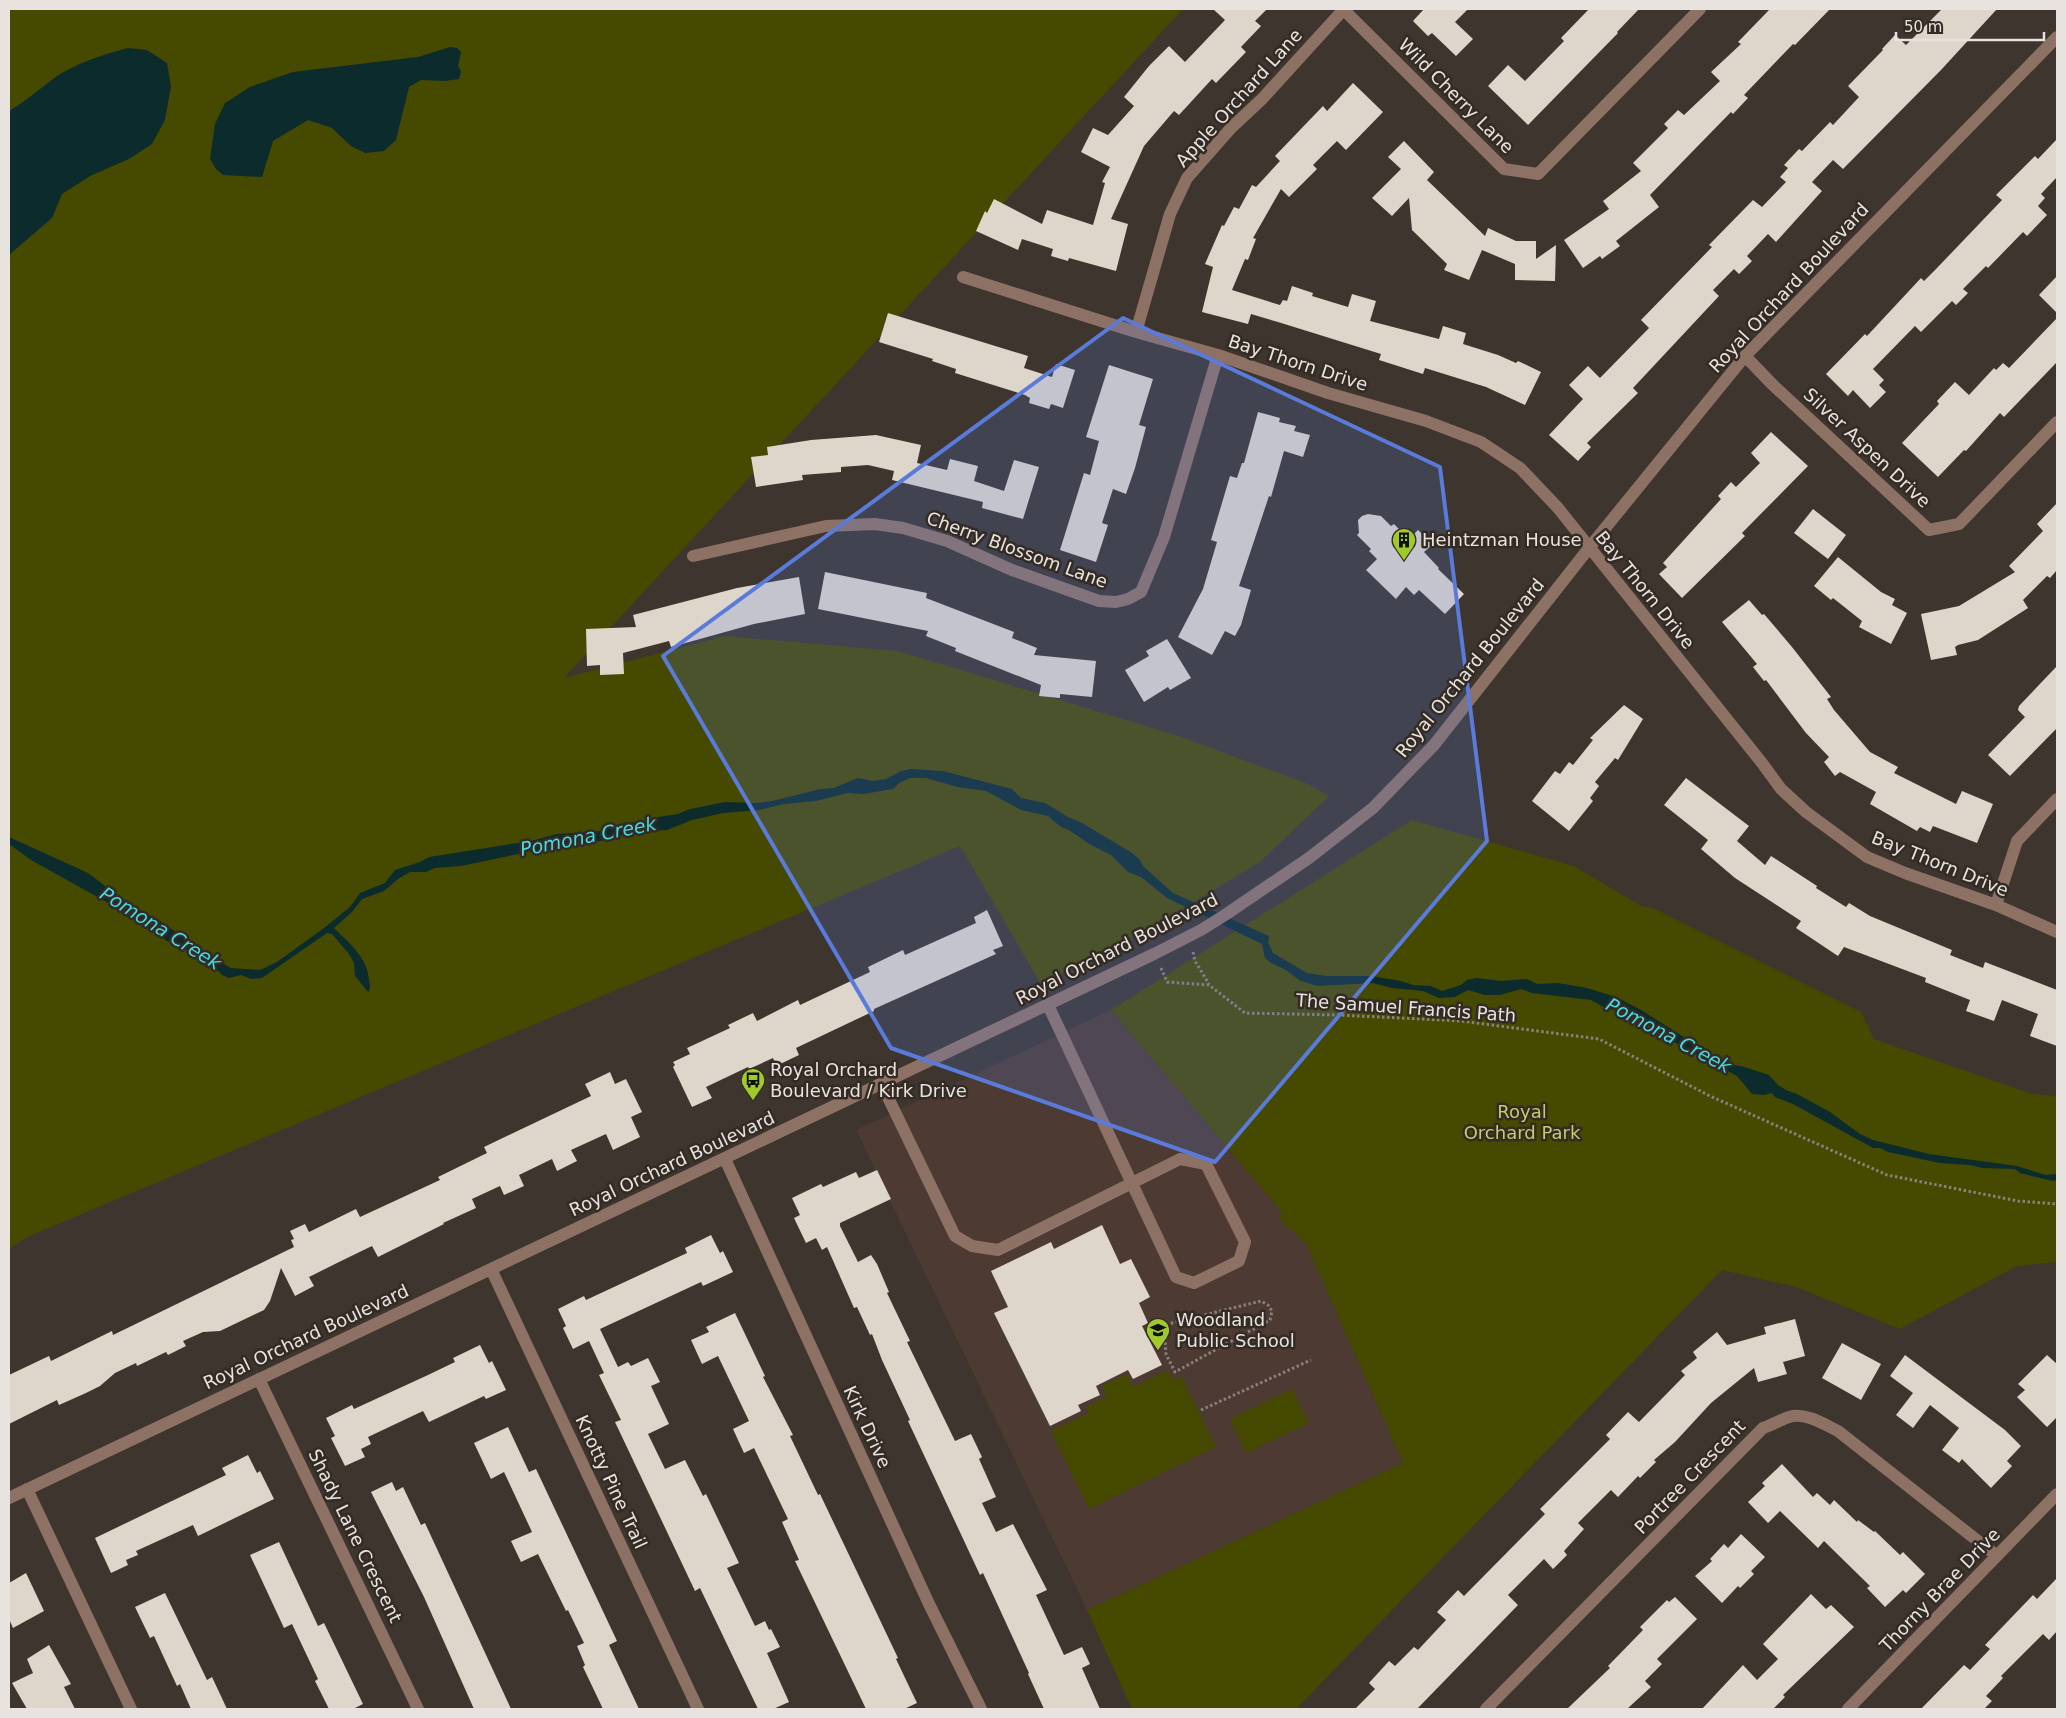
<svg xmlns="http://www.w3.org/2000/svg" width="2066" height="1718" viewBox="0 0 2066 1718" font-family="'DejaVu Sans',sans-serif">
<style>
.education{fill:#4d3a32}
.green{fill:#464900}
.water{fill:#0b2b2d}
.building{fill:#ded6cb}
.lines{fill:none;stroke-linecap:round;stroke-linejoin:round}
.path{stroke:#88817b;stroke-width:3;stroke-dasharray:2.5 2.5;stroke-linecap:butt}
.minor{stroke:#8e7165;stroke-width:12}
.marked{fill:#5a7bda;fill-opacity:0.2;stroke:#5a7bda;stroke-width:4;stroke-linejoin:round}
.labels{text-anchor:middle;stroke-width:5;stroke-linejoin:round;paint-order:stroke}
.street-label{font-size:18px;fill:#e8e3de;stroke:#332b24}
.poi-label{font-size:18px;fill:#e8e3de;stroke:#332b24;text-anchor:start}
.park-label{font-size:18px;fill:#c5cc6b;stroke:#332b24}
.water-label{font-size:19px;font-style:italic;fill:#46dae5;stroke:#332b24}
</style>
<rect width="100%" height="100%" fill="#3d352e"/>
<!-- education -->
<path class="education" d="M1111,1010L1304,1238L1403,1463L1087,1610L856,1130Z"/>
<!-- green -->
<path class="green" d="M9,9H1183L564,678L725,636L898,651L1179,736L1308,784L1329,796L1260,862L1156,925L1041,984L960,846L27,1237L9,1249Z
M1412,820L1574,866L1641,906L1655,909L1861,1012L1874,1039L2032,1094L2057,1096V1262L2017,1266L1900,1329L1796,1287L1722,1270L1296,1709H1132L1087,1610L1403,1463L1306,1243L1280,1220L1282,1212L1111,1010Z
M1168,1370L1173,1380L1181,1376L1216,1447L1089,1509L1051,1431L1089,1413L1086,1407L1107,1397L1102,1386L1126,1374L1133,1387Z
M1292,1389L1309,1423L1246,1453L1230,1419Z"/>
<!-- water -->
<path class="water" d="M450,47L457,48L461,52L458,66L461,71L459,79L445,81L421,80L409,87L396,140L384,151L365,153L351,146L332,128L308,120L273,141L262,177L223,175L216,169L210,159L215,124L225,103L250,87L293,72L418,57Z
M128,48L147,50L167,63L171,86L165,120L152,144L129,159L92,175L62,194L52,218L9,255V111C25,102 38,90 53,79C75,63 102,55 128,48Z
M911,769L943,771L1012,789L1021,798L1045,803L1068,817L1082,823L1132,853L1139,859L1143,866L1173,893L1269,936L1268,942L1273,953L1307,973L1326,976H1371L1401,981L1413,985L1431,986L1442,991L1461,985L1467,980L1476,978L1501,981L1527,979L1537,984L1558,983L1587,988L1616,997L1641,1010L1695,1044L1705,1048L1718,1059H1725L1732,1065L1741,1066L1769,1075L1778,1085L1786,1090L1797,1094L1830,1112L1860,1134L1873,1140L1929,1154L2017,1166L2046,1175L2057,1174V1180L2053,1181L2020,1173L2015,1169L1983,1168L1969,1165L1940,1163L1888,1152L1880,1148H1873L1793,1104L1775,1097L1772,1093L1764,1095L1752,1094L1737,1076L1693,1053L1687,1051L1659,1031L1630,1016L1619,1010L1607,1009L1591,1000L1532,993L1521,989L1500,995H1485L1468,990L1455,997L1439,998L1423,991L1392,988L1373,983L1317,986L1299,980L1286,970L1271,963L1265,958L1262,944L1167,898L1141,877L1128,872L1111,855L1091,845L1069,830L1061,827L1048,816L1021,810L986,791L958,787L926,778H910L899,783L893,789L863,794L847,793L816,801L784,804L759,810L723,813L692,820L667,830L632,832L601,841L565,844L461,866L435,868L426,872H410L398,879L384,891L362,899L352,912L334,928C350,944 367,957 369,980C370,985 371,988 368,992L355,976L354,963L349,954L332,934L327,933L262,978L251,979L241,975L229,978L222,975L215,967L206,964L186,949L167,941L137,919L31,860L9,844V837L88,873L126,902L163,923L213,958L231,968L260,970L277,962L324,928L350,907L360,893L385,883L395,870L420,862L429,857L531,841L557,834L601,831L627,822L647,823L658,817L678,814L690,809L725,802L757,803L772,801L821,789L834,788L858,778L873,781L886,779L901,771Z"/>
<!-- building -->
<path class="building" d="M1213,9H1267L1255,21L1261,26L1241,47L1246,52L1216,83L1212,79L1179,115L1174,111L1144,146L1111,219L1128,224L1116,271L1069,258L1068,261L1051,256L1053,249L1022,239L1018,250L976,231L985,211L987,213L994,199L1042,224L1047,210L1093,225L1105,183L1102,182L1110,167L1081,152L1093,128L1108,135L1134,106L1124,97L1149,66L1169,46L1185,62L1225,20Z
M1424,9H1468L1455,22L1473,39L1456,56L1432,33L1428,36L1413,21Z
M1589,9H1639L1617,32L1618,33L1528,125L1488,86L1508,65L1525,81L1564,41L1561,38Z
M1770,9H1830L1795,45L1793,44L1744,95L1748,98L1733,114L1731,112L1650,195L1659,207L1616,241L1620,246L1602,259L1600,256L1583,268L1564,240L1609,209L1603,201L1641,171L1633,163L1668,128L1664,124L1678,110L1684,115L1720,81L1711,72L1741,44L1738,42Z
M1942,9H1997L1941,70L1843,169L1833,160L1812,182L1822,191L1776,242L1768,234L1747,256L1752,261L1739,274L1734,269L1713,290L1719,296L1633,388L1638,393L1587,443L1591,447L1578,461L1549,435L1583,399L1569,385L1588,366L1600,378L1649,328L1641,320L1712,247L1709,245L1753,200L1762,207L1786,182L1780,177L1788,168L1784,165L1799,149L1802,151L1830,122L1833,125L1859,97L1848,86L1883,50L1882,49L1895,35L1906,45Z
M1353,83L1383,112L1346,150L1337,141L1313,165L1317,169L1289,197L1281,189L1253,238L1256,239L1248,260L1245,259L1232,290L1280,305L1283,300L1287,301L1292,286L1313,293L1312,296L1348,307L1352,294L1376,301L1370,321L1439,339L1443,326L1466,333L1463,344L1498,355L1516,363L1518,361L1541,372L1525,405L1486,387L1425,368L1423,374L1379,360L1381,354L1278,322L1251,314L1248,324L1202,312L1213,267L1205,264L1222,225L1224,226L1234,207L1239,209L1252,185L1256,187L1280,161L1275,156L1323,106L1327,111Z
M2057,139V177L2041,194L2045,198L2038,206L2047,215L2027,236L2023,232L1988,268L1986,266L1963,289L1968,293L1956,305L1952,301L1921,332L1915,326L1873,369L1884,380L1879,385L1886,392L1870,408L1853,390L1848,396L1826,374L1865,334L1867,336L1921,278L1924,281L1937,268L2002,200L1996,195L2035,156L2038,159Z
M1404,141L1434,172L1427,180L1485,236L1488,228L1516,241H1536V259L1556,245L1555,281L1515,280V264L1482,250L1469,280L1444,270L1447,264L1412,230L1409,198L1392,216L1372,198L1401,169L1388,157Z
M2057,276V313L2039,295Z
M888,313L1028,356L1024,368L1052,377L1056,364L1075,370L1063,408L1051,404L1049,409L1029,403L1030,398L1025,395L955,373L956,369L932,361L933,359L879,342Z
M2057,318V362L2004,417L2000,413L1966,451L1964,450L1938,477L1902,443L1939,404L1937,401L1955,382L1969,395L1994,368L1996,370L2003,363L2009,368Z
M1109,365L1153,379L1139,425L1146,427L1135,468L1126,494L1113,489L1102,523L1108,525L1096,562L1060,550L1084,473L1090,475L1099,441L1086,437Z
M1258,412L1280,418L1279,422L1296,426L1294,431L1310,435L1303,457L1284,451L1271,497L1269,496L1239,586L1251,590L1241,625L1235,636L1225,631L1212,655L1178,637L1203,589L1217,542L1211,540L1230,476L1237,478L1242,463H1244Z
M1771,432L1808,466L1742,533L1745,536L1682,598L1659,574L1667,567L1663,563L1721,499L1718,496L1731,482L1736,487L1760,463L1751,453Z
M876,435L921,445L917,463L947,470L950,459L978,466L974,481L1004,491L1014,460L1039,467L1023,519L982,508L983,502L892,480L894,471L868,465L841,467V472L802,475L803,480L756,487L751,457L768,455L767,447L811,440Z
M2057,503V570L2050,578L2047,576L2023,600L2028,608L1978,640L1958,645L1955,647L1957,655L1931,660L1921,614L1959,606L2015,572L2009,566L2043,531L2037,524Z
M1813,509L1846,535L1828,559L1794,533Z
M1368,514L1381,516L1391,526L1394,524L1409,539L1418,530L1433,544L1424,552L1439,568L1438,569L1464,594L1445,614L1419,590L1414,595L1406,587L1396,599L1366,570L1377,559L1369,551L1371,549L1357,535L1359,533L1358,520L1362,516Z
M1838,557L1881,592L1895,599L1892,605L1907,613L1891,644L1859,627L1862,621L1833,598L1831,600L1814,586Z
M825,572L927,593L926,598L1014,632L1012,638L1037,648L1034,655L1096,661L1092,697L1060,694V698L1039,696L1041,685L955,651L956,648L926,636L928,631L818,609Z
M799,577L805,614L754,624L671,647L669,641L623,653L624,674L600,675V665L587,666L586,629L636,627L633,615L737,588Z
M1749,600L1762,615L1764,614L1792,647L1831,697L1827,699L1834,710L1870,752L1898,767L1894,773L1956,804L1962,791L1993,804L1977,843L1933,826L1930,832L1920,827L1917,831L1870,804L1876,792L1840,772L1835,776L1824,762L1829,757L1806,733L1766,680L1764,681L1753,667L1757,664L1722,622Z
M1167,639L1191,678L1170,690L1168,687L1144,702L1125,670L1149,656L1146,651Z
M2057,666V728L2010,776L1988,755L2025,717L2018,710L2019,706Z
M1624,705L1643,719L1618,760L1615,758L1595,782L1599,786L1590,798L1593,801L1569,831L1532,801L1555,771L1560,774L1569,762L1573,765L1593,740L1590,738Z
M1686,778L1749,826L1737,841L1765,865L1771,856L1817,886L1816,888L1846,907L1849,903L1870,916L1952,950L1950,955L1983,968L1985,962L2057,990V1046L2030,1036L2038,1014L2002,1000L1994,1021L1966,1011L1970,1000L1925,982L1926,978L1844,947L1838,956L1796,928L1801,921L1735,878L1701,849L1708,840L1664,805Z
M987,910L1003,946L993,950L996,954L874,1009V1011L796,1048L799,1055L776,1066L773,1058L749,1069L748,1067L706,1087L712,1098L692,1107L673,1067L675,1065L673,1062L690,1054L687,1048L730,1028L728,1025L753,1013L757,1021L798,1000L800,1005L870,972L868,967L903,950L905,955L976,923L974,917Z
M610,1072L615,1084L626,1079L642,1112L631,1117L640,1137L613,1150L606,1134L571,1150L577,1161L557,1171L552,1159L519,1175L524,1186L504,1195L500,1186L472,1199L476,1208L443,1223L444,1224L378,1257L372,1246L339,1262L309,1277L314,1286L295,1296L281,1268L270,1301L264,1310L220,1331L203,1332L183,1341L186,1346L168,1355L166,1352L137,1366L136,1363L115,1373L100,1386L86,1393L59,1405L57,1400L9,1424V1375L49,1356L51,1361L112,1331L113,1335L294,1247L291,1240L294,1239L290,1231L305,1224L309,1232L356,1209L360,1217L440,1180L438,1177L487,1153L484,1147L591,1096L585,1084Z
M877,1170L891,1199L840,1223V1226L858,1262L871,1255L877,1264L889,1292L887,1293L910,1341L907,1342L955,1441L971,1434L982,1457L979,1459L996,1497L982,1503L996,1532L1013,1524L1047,1590L1036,1595L1064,1655L1082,1647L1090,1664L1082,1668L1100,1709H1044L1028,1674L1029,1673L983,1573L980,1575L908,1421L910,1420L882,1360L872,1334L870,1335L857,1307L854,1308L827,1247L822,1250L816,1238L806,1243L794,1218L800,1215L792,1198L821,1184L823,1187L856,1172L859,1178Z
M1102,1225L1120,1264L1131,1259L1150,1297L1139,1303L1148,1323L1142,1326L1162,1365L1133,1379L1128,1370L1096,1386L1100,1395L1078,1405L1081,1411L1050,1426L994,1313L1008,1307L991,1271L1051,1242L1054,1249Z
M711,1235L720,1253L723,1251L733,1272L703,1286L701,1282L600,1329L618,1367L628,1362L631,1366L648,1358L660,1382L651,1386L669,1424L648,1434L665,1469L685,1460L703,1496L706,1494L739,1563L727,1568L755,1626L765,1621L769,1630L771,1629L780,1647L767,1653L789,1702L773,1709H758L700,1588L695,1591L615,1422L621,1420L599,1375L604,1373L589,1341L573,1349L563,1328L566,1326L558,1309L584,1296L586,1300L687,1253L685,1248Z
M735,1313L765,1376L763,1377L793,1435L790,1436L818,1495L820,1494L898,1658L896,1659L917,1703L904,1709H866L795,1561L799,1560L782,1522L788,1519L754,1448L744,1453L733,1429L749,1421L718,1356L702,1364L691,1340L709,1332L706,1327Z
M1795,1319L1805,1356L1783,1362L1787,1374L1758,1382L1754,1368L1711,1403L1675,1442L1654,1460L1656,1462L1640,1478L1638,1476L1618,1497L1611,1490L1578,1523L1584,1529L1564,1551L1567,1555L1553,1569L1544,1559L1508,1595L1518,1605L1417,1709H1355L1375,1689L1369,1683L1389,1661L1395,1666L1414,1647L1418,1650L1446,1620L1437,1612L1458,1590L1464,1596L1545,1514L1540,1509L1610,1439L1606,1435L1628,1412L1639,1422L1685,1375L1681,1371L1697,1358L1693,1352L1717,1332L1727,1345L1766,1334L1764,1327Z
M1842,1343L1881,1364L1861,1400L1822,1378Z
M480,1345L489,1363L492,1361L506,1390L486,1399L484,1396L429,1422L423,1411L368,1437L371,1444L361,1449L365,1457L345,1466L331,1438L335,1436L326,1418L352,1405L354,1409L428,1375L455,1362L453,1358Z
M1905,1355L2005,1430L2021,1446L2007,1461L2012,1466L1991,1488L1962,1459L1959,1463L1942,1450L1959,1428L1930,1405L1913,1428L1896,1415L1913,1393L1890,1376Z
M2047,1355L2057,1364V1417L2047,1427L2017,1397L2025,1390L2018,1384Z
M508,1427L529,1472L536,1469L617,1641L609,1645L639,1709H603L583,1667L585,1665L577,1646L584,1643L568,1610L566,1611L538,1554L521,1562L511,1541L532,1532L504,1472L491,1479L474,1443Z
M248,1455L257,1473L260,1471L274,1499L198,1536L193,1525L136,1551L138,1555L126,1560L128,1565L111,1573L95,1538L226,1475L222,1468Z
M1782,1464L1813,1497L1817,1493L1830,1505L1834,1500L1857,1522L1858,1520L1874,1532L1875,1531L1900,1555L1903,1552L1925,1574L1906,1593L1903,1590L1885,1607L1867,1588L1870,1586L1824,1541L1818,1548L1780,1511L1768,1523L1748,1502L1765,1486L1762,1483Z
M392,1482L396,1491L403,1487L421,1525L425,1523L511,1709H474L424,1597L371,1492Z
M1741,1534L1765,1557L1751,1571L1754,1574L1740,1588L1738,1586L1722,1603L1695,1576L1712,1561L1710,1559L1724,1544L1728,1548Z
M279,1542L318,1626L324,1623L363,1704L353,1709H329L315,1681L318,1679L292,1624L284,1628L250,1555Z
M26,1573L44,1611L13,1628L9,1619V1583Z
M2057,1578V1631L2049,1640L2043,1634L2001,1676L2003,1678L1986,1696L1992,1701L1984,1709H1921L1964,1665L1970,1670L1990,1649L1985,1645L2033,1595L2037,1599Z
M165,1593L207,1680L212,1677L227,1709H191L180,1684L177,1686L154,1636L150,1638L135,1607Z
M1811,1594L1826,1609L1831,1605L1854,1627L1783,1695L1785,1697L1773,1709H1702L1743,1665L1757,1680L1778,1659L1763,1644Z
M1675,1597L1697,1619L1657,1659L1662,1664L1645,1681L1651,1687L1627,1709H1567L1610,1668L1608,1666L1643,1630L1640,1627L1667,1600L1669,1602Z
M49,1645L71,1684L64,1687L75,1709H27L12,1683L33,1673L27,1659Z"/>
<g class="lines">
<!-- path -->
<path class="path" d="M1193,952L1195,961L1209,984
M1161,968L1167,982L1209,985L1245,1013L1339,1015L1461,1021L1599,1039L1710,1096L1887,1175L2018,1201L2057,1204
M1156,1326L1164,1325L1261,1301L1268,1305L1272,1311L1270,1320L1175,1372L1166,1354L1164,1325
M1201,1410L1311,1360"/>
<!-- minor -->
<path class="minor" d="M1343,9L1504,169L1538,174L1700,9
M963,277L1136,332L1218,355L1328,393L1426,421L1481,442L1520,468L1558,508L1762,763L1781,789L1806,812L1867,857L1905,873L1996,905L2057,932
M1136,332L1170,214L1187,178L1231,128L1262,99L1344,9
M1745,356L1772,384L1929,530L1959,524L2057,422
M693,556L826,526L875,524L903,528L947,541L1012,570L1099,601L1116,602L1128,599L1141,592L1164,537L1218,355
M1996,905L2017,841L2057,799
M882,1085L955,1236L972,1246L998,1250L1180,1159L1206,1164L1245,1242L1239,1261L1194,1283L1176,1277L1048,1005
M725,1159L929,1604L981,1709
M491,1269L698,1709
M259,1379L418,1709
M27,1489L131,1709
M9,1498L1154,954L1201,930L1225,915L1309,858L1373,808L1434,745L1589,548L1745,356L2057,37
M1486,1709L1763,1428C1772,1425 1780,1420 1789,1417C1805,1412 1824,1424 1838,1431L1997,1556
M1848,1709L2057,1494"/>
</g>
<!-- marked area -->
<path class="marked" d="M1123,318L1440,467L1487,841L1215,1162L891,1048L663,656Z"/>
<!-- icons -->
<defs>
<g id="building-pin" transform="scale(1.25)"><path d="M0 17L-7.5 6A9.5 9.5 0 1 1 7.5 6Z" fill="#a0ca2c" stroke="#332b24"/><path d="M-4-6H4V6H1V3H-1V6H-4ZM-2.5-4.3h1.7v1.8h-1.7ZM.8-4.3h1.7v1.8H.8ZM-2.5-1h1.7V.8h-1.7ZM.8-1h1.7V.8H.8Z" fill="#111"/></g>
<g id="bus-pin" transform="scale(1.25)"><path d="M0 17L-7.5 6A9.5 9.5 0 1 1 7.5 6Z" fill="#a0ca2c" stroke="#332b24"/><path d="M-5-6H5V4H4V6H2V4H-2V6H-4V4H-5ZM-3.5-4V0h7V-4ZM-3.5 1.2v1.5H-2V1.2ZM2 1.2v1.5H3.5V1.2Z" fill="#111"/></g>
<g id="school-pin" transform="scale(1.25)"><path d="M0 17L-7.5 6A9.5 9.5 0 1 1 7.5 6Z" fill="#a0ca2c" stroke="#332b24"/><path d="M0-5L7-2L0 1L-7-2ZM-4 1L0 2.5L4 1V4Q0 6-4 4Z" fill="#111"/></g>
</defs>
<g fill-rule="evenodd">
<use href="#building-pin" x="1404" y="540"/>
<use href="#bus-pin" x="753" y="1080"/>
<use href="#school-pin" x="1158" y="1330"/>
</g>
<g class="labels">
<!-- street labels -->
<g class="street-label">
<text transform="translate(1456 96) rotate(45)" y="6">Wild Cherry Lane</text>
<text transform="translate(1239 98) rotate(-48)" y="6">Apple Orchard Lane</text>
<text transform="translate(1789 288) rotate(-47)" y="6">Royal Orchard Boulevard</text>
<text transform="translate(1298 363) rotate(18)" y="6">Bay Thorn Drive</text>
<text transform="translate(1867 448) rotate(43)" y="6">Silver Aspen Drive</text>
<text transform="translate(1017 550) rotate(20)" y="6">Cherry Blossom Lane</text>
<text transform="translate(1645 590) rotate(51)" y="6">Bay Thorn Drive</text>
<text transform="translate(1470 668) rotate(-51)" y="6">Royal Orchard Boulevard</text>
<text transform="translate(1940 864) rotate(22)" y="6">Bay Thorn Drive</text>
<text transform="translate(1117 949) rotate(-27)" y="6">Royal Orchard Boulevard</text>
<text transform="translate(1406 1008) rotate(4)" y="6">The Samuel Francis Path</text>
<text transform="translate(672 1164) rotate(-25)" y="6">Royal Orchard Boulevard</text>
<text transform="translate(306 1337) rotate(-25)" y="6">Royal Orchard Boulevard</text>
<text transform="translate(867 1427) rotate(65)" y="6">Kirk Drive</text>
<text transform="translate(1690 1477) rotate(-46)" y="6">Portree Crescent</text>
<text transform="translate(611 1482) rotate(65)" y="6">Knotty Pine Trail</text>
<text transform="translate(355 1536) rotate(64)" y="6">Shady Lane Crescent</text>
<text transform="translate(1940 1590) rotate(-46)" y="6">Thorny Brae Drive</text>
</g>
<!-- poi labels -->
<g class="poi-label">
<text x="1422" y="546">Heintzman House</text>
<text x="770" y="1076">Royal Orchard<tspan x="770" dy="21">Boulevard / Kirk Drive</tspan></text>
<text x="1176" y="1326">Woodland<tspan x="1176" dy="21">Public School</tspan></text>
</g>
<!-- park labels -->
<g class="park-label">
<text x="1522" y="1118">Royal<tspan x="1522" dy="21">Orchard Park</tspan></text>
</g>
<!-- water labels -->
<g class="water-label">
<text transform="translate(588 836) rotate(-11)" y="7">Pomona Creek</text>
<text transform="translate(161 928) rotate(32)" y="7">Pomona Creek</text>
<text transform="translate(1669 1035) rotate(28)" y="7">Pomona Creek</text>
</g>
</g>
<!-- border -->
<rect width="2066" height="1718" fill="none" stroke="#e8e3de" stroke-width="20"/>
<!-- scale -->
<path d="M1896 32v8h148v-8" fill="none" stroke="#e8e3de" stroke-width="2.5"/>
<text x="1904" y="32" font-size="15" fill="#e8e3de" stroke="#332b24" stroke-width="4" paint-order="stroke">50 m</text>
</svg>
